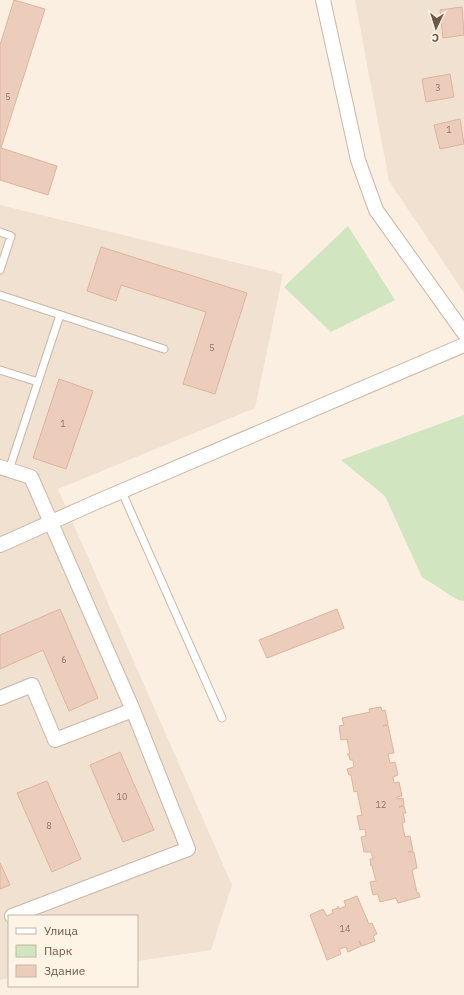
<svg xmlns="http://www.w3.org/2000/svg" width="464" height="995" viewBox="0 0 464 995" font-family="'IBM Plex Sans',sans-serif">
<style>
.residential{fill:#f0e1d0}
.green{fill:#d1e5c1}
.building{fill:#eccdbb;stroke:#deb49d}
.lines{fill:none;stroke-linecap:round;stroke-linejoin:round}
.lane-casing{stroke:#c9b7a9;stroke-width:9}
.street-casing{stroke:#c9b7a9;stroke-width:16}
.lane{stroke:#fff;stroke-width:7}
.street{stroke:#fff;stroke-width:14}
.labels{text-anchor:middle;stroke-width:3.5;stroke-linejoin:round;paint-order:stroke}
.number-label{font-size:9px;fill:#8e7466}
</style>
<rect width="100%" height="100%" fill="#faefe1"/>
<!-- residential -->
<path class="residential" d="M355,0H464V293L389,181Z
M0,205L283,274L255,408L58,489L232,885L211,950L137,961V916H9V978L0,980Z"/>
<!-- green -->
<path class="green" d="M348,226L395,300L331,332L284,287Z
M464,415V601L458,600L422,577L385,496L341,460Z"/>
<!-- building -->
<path class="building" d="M14,0L45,9L1,148L57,166L48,195L0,180V45Z
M462,7L464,35L443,38L440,10Z
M450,74L454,97L426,102L422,79Z
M460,119L464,144L440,149L434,125Z
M101,247L247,293L215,394L183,384L206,312L121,285L116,301L87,291Z
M59,379L93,391L66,469L33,458Z
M60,609L98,698L69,711L43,650L0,669V635Z
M337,609L344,628L267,658L259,640Z
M381,707L382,711L385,710L388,724L383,726L388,725L394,753L388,754L390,763L395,762L398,775L393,777L394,783L399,782L402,796L397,797V799L403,798L404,805L399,807L404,806L406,813H403L405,822L402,823L405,837L410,836L413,851L408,852H414L417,868L412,870L417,893H419L420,897L398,903L396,898L380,902L378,894L373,895L370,882L376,881L372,866L370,865H371L370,859H373L371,852H364L361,837L366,836L365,829L360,830L357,816L362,815L357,791L354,792L351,775H349L347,769L354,767L353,760H350L349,755L347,754H350L347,739L341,740L339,726L344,725L342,718L370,712L369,709Z
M120,752L154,830L123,842L90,765Z
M47,781L81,859L52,872L17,793Z
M0,863L10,885L0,889Z
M357,896L369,924L372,923L377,934L373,936L375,941L362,946L359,941L361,946L348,952L346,947L339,949L341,954L327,960L310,915L323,909L327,916L333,913L332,910L338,908V906L339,909L346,906L344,901Z"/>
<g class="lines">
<!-- lane casing -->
<g class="lane-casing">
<path id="lane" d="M0,232L11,236L0,270
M0,295L164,349
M0,370L38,382
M9,470L60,315
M122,492L222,718"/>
</g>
<!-- street casing -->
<g class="street-casing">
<path id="street" d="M323,0L358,160L376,210L464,333
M0,467L31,477L133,710L188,849L12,916
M0,545L94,503L464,345
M0,698L32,685L55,740L133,710"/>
</g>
<!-- lane -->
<use href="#lane" class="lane"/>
<!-- street -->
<use href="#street" class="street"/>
</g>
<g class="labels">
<!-- number labels -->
<g class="number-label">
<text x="438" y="91">3</text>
<text x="8" y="100">5</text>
<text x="449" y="133">1</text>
<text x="212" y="351">5</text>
<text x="63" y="427">1</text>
<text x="64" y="663">6</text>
<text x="122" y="800">10</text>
<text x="381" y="808">12</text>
<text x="49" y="829">8</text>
<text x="345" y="932">14</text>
</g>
</g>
<!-- legend -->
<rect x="8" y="915" width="130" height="72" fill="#fdf4e6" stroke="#c4b5a8"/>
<rect x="16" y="928" width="20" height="6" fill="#ffffff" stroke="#c4b5a8"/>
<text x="44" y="935" font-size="12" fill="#6e564a">Улица</text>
<rect x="16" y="945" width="20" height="12" fill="#d1e5c1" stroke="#c4b5a8"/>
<text x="44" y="955" font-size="12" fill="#6e564a">Парк</text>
<rect x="16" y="965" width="20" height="12" fill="#eccdbb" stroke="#c4b5a8"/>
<text x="44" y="975" font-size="12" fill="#6e564a">Здание</text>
<!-- north arrow -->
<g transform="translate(436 28) rotate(184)" stroke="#fdf4e6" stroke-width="3" paint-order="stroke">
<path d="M0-3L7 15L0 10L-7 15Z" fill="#6e564a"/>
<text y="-6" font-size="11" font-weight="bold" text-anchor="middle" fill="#6e564a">С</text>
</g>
</svg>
